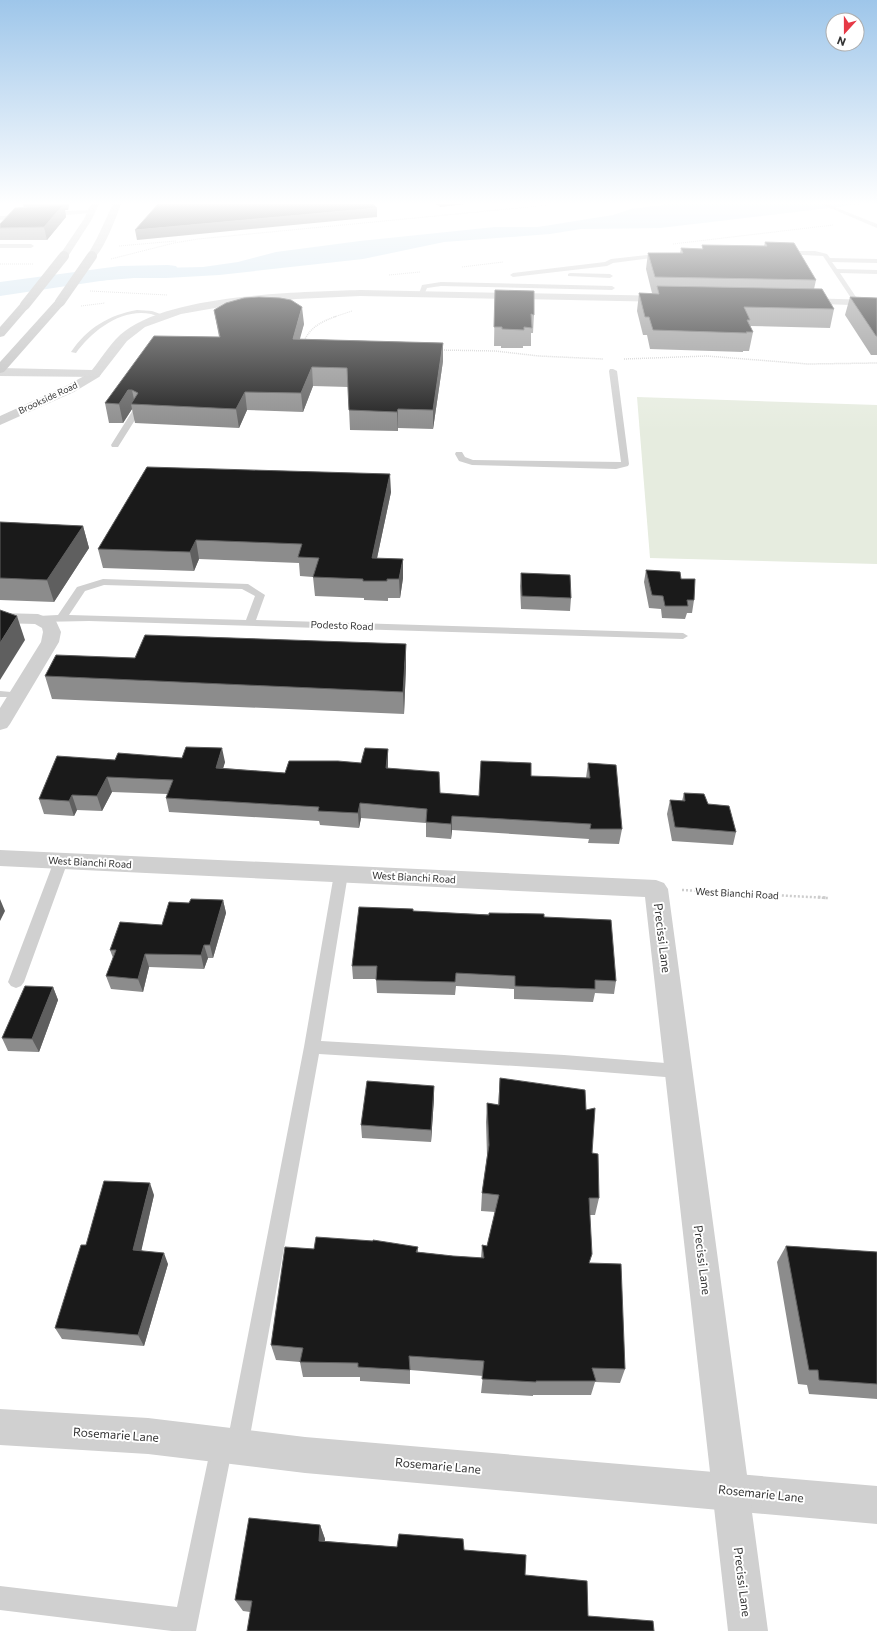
<svg xmlns="http://www.w3.org/2000/svg" width="877" height="1631" viewBox="0 0 877 1631" font-family="Commissioner,sans-serif">
<style>
.green{fill:#e6ecdf}
.water{fill:#cfe2ee}
.lines{fill:none;stroke-linecap:round;stroke-linejoin:round}
.river{fill:#cfe2ee;fill-rule:evenodd}
.path-far3{stroke:#cdcdcd;stroke-width:1;stroke-dasharray:1 1;stroke-linecap:butt}
.path-far2{stroke:#cdcdcd;stroke-width:1.5;stroke-dasharray:1 1;stroke-linecap:butt}
.path-far1{stroke:#cdcdcd;stroke-width:2.5;stroke-dasharray:2 2;stroke-linecap:butt}
.path{stroke:#cdcdcd;stroke-width:3;stroke-dasharray:2.5 2.5;stroke-linecap:butt}
.service{fill:#d0d0d0;fill-rule:evenodd}
.minor{fill:#d0d0d0;fill-rule:evenodd}
.tertiary{fill:#d0d0d0;fill-rule:evenodd}
.secondary{fill:#bdbdbd;fill-rule:evenodd}
.secondary-bridge{stroke:#bdbdbd;stroke-width:10}
.wall{fill:#8c8c8c}
.shaded-wall{fill:#5f5f5f}
.building{fill:#1a1a1a;stroke:#5f5f5f}
.labels{text-anchor:middle;stroke-width:4;stroke-linejoin:round;paint-order:stroke}
.far-street-label{font-size:9px;fill:#333;stroke:#fff}
.street-label{font-size:10px;fill:#333;stroke:#fff}
.near-street-label{font-size:12px;fill:#333;stroke:#fff}
</style>
<rect width="100%" height="100%" fill="#fff"/>
<!-- green -->
<path class="green" d="M637,397L877,405V564L650,558Z"/>
<!-- water -->
<path class="water" d="M669,204H862L660,228L581,229L550,234L444,242L363,259L219,275L166,278H134L97,281L105,273L157,268L203,267L238,262L276,252L360,241L495,227H538L613,215L631,209Z"/>
<g class="lines">
<!-- river -->
<path class="river" d="M168,265L176,266L179,271L176,276L168,277L120,278L0,296V282L120,266Z"/>
<!-- path-far3 -->
<path class="path-far3" d="M673,244L833,225
M119,246L176,241
M111,259L174,243L198,239L560,204
M0,264H34
M462,267L503,262
M389,275L420,272
M90,291L167,295
M81,306L105,303
M334,317L352,311"/>
<!-- path-far2 -->
<path class="path-far2" d="M308,341L305,339C312,326 323,321 337,316
M440,350L495,351L539,356L603,359
M624,359L707,356L808,364L877,363"/>
<!-- path-far1 -->
<path class="path-far1" d="M682,890L828,898"/>
<!-- path -->
<path class="path" d="M818,897L828,898"/>
<!-- service -->
<path class="service" d="M821,204H827L877,224V228Z
M91,210L94,212L93,213L47,216L44,214L47,212Z
M26,215V217L24,218L0,220V216Z
M0,244H31L34,246L31,248H0Z
M781,251H815L827,254L830,258L877,259V263L832,262L837,269L877,270V274L840,273L860,303L857,305L855,304L823,256L783,254L780,252Z
M665,253L667,254V256L613,263L607,266L513,277L510,275L513,273L605,262L611,259Z
M570,273L610,274L613,276L610,278L568,276V274Z
M441,282L612,286L615,288L612,290L441,286L427,288L424,295L419,294L422,285Z
M137,310L152,311L166,316L163,318C159,317 155,315 151,314C121,308 92,331 76,353L71,352C87,328 109,315 137,310Z
M610,369H613L617,371L629,464L628,466L616,469L472,465L459,461L455,454L456,452H462L465,457L473,460L621,462L609,371Z
M133,410H136L140,412L118,447H112L111,445Z
M103,579L248,584L265,595L256,620L683,633L688,636L683,639L89,621L38,622L33,619L38,616L58,615L77,587ZM104,585L242,589L255,596L246,620L69,615L85,591Z
M0,691L22,693L24,695L22,697H0Z
M61,856L66,858L68,861L24,982L21,986L16,988L11,986L8,982L54,861L56,858Z
M341,869L346,870L348,874L321,1041L564,1055L678,1064L684,1066L686,1071L684,1076L678,1078L564,1069L319,1054L248,1447L245,1455L237,1458L231,1455L196,1631H172L0,1610V1586L177,1607L211,1446L214,1438L222,1435L228,1438L304,1047L334,874L336,870Z"/>
<!-- minor -->
<path class="minor" d="M95,370L99,371L101,374L99,377L74,392L0,425V416L66,386Z
M0,613L38,614L56,621L61,632L59,642L10,724L7,728L0,730V708L41,642L43,632L42,628L35,624L0,623Z
M0,1409L148,1418L305,1437L877,1486V1524L305,1473L148,1454L0,1445Z"/>
<!-- tertiary -->
<path class="tertiary" d="M91,204H99L92,219L67,258H61L59,256L84,219Z
M113,204H121C117,215 102,256 92,259L89,258L87,256L97,238Z
M360,290L669,296L674,299L669,302L360,296L296,299L232,305L181,314L145,327L127,341L99,377L0,376V368L92,370C102,358 112,340 125,331C174,294 299,292 360,290Z
M800,298L877,300V306L796,303L795,301Z
M0,850L656,880L664,883L668,889L768,1631H728L645,897L0,866Z"/>
<!-- secondary -->
<path class="secondary" d="M60,299L64,300L65,302L64,304L4,372L0,373V362L56,300Z
M25,302L29,303L30,305L29,307L4,336L0,337V327L21,303Z"/>
<!-- secondary-bridge -->
<path class="secondary-bridge" d="M60,302L92,256
M25,305L64,256"/>
</g>
<!-- wall -->
<path class="wall" d="M23,204H69L68,210H65L66,217L47,240H0V224L24,208Z
M436,204H464L440,207Z
M765,242L816,280L814,289L834,309L830,328L750,326L753,332L749,351H743V352L650,349L647,335H643L637,311L639,293H652L646,269L648,253H680L681,248L702,249V245L764,246Z
M495,290L534,315L533,333H531V346H523V348H501V346H494Z
M850,297L877,298V355H871L845,315Z
M214,310L304,324L299,339L443,343V361L433,429L398,428V431L350,430L348,387L313,386L303,412L247,410L239,428L135,423L132,409L123,423H109L105,403L219,337Z
M391,492L377,558L403,578L400,598H388V601L364,600V598L315,596L313,577L300,576L299,563L199,559L194,571L103,568L98,549Z
M0,522L83,526L89,548L54,602L0,600Z
M646,570L681,579L694,600L692,613H687L685,619L662,618L661,609L649,608L644,582Z
M521,573L571,598L570,611L521,609L520,586Z
M406,666L404,714L52,699L45,676Z
M388,749V768L440,793L479,796L531,776L586,778L588,763L622,829L619,844L588,843L589,839L452,830L451,839L426,837V823L361,818L359,828L320,825L319,821L169,812L166,798L167,794L112,792L102,811L77,810L74,816L44,814L39,799L115,760L225,762L223,768L285,773L361,763Z
M684,793L708,804L736,832L733,845L672,841L667,814L670,800L682,801Z
M223,900L226,913L213,958H208L204,969L149,967L143,992L111,989L106,976L113,958L110,950L162,925L189,903Z
M413,911L544,917L616,981L614,994L595,993L593,1002L514,999V989L456,986L455,995L377,993L376,979H353L352,966Z
M53,987L58,1000L39,1052L8,1051L2,1038Z
M500,1078L586,1110L592,1153L599,1198L595,1215H590L589,1263L625,1369L620,1383L595,1382L591,1395H533V1396L481,1393L483,1376L410,1370V1384L360,1381V1377H303L300,1362L276,1360L271,1345L314,1249L418,1247V1252L453,1256L481,1258L482,1245L487,1246L495,1212L481,1211L482,1193L487,1156L486,1122L487,1103L498,1105Z
M434,1086V1098L431,1142L362,1138L361,1125Z
M154,1195L141,1250L168,1264L144,1346L62,1339L55,1328L86,1245Z
M786,1246L877,1252V1399L809,1394L807,1385L798,1384L777,1262Z
M320,1525L325,1539V1541L397,1547L463,1539L250,1612L243,1611L235,1600Z"/>
<!-- shaded-wall -->
<path class="shaded-wall" d="M23,204H69L68,210H65L66,217L47,240L44,227L25,213Z
M440,204H464L440,207Z
M377,208V217L137,240L135,230Z
M302,307L304,324L295,357L293,339Z
M443,343V361L433,429V410Z
M312,367L313,386L303,412L301,393Z
M128,390H132L135,404H131L132,409L123,423L119,404Z
M245,392L247,410L239,428L236,409Z
M398,409V431L397,412Z
M390,474L391,492L373,577L372,558Z
M83,526L89,548L54,602L47,580Z
M196,540L199,559L194,571L190,552Z
M403,559V578L400,598L399,579Z
M17,616L25,640L0,680V643Z
M406,644V666L404,714L403,692Z
M222,748L225,762L219,782L216,768Z
M388,749V763L387,782L386,768Z
M107,777L112,792L102,811L97,796Z
M72,795L77,810L74,816L69,801Z
M360,803L361,818L359,828L358,813Z
M452,816V830L451,839V824Z
M0,899L5,911L0,921Z
M223,900L226,913L213,958L210,945Z
M204,945L208,958L204,969L201,955Z
M145,954L149,967L143,992L138,979Z
M53,987L58,1000L39,1052L32,1039Z
M434,1086V1098L431,1142V1130Z
M150,1183L154,1195L139,1261L133,1250Z
M164,1253L168,1264L144,1346L138,1335Z
M320,1525L325,1539L323,1554L319,1541Z"/>
<!-- building -->
<path class="building" d="M158,204H373L377,208L135,230Z
M63,205L44,227L0,228V224L15,208Z
M765,242L794,243L816,280L655,277L648,253H683L681,248L703,249L702,245L767,246Z
M657,286L822,289L834,309L744,307L750,320H747L753,332H746L747,333L653,330L649,317H645L639,293L659,294Z
M495,290L534,291V315L531,314L532,328L524,327V330L502,329V327H494Z
M259,297L280,298L291,300L302,307L293,339L443,343L433,410L398,409L397,412L349,410L347,368L312,367L301,393L245,392L236,409L131,404L138,393L132,390H128L119,404L105,403L154,336L220,337L214,310L226,303L244,298Z
M850,297L877,298V336H876Z
M147,467L390,474L372,558L403,559L399,579H387V581H363V579L313,577L319,558L298,557L302,544L196,540L190,552L98,549Z
M0,522L83,526L47,580L0,578Z
M646,570L680,572L681,579H695L694,600H687L688,606H665L663,596L652,595Z
M521,573L570,575L571,598L522,596Z
M0,610L17,616L0,643Z
M145,635L406,644L403,692L45,676L56,655L135,658Z
M186,747L222,748L216,768L285,773L289,761H338L361,763L365,748L388,749L386,768L439,772L440,793L479,796L481,761L531,763V776L590,778L588,763L616,765L622,829H590L591,824L452,816L451,824L426,822L427,809L360,803L358,813L318,811L319,807L166,798L173,780L107,777L97,796L72,795L69,801L39,799L57,756L115,760L118,753L182,758Z
M684,793L704,794L708,804L729,806L736,832L675,827L670,800L685,801Z
M191,899L223,900L210,945H204L201,955L145,954L138,979L106,976L116,950H110L120,922L162,925L169,902L189,903Z
M359,907L413,909V911L489,915V913L544,914V917L611,920L616,981L595,980V989L515,986V976L456,973L455,982L376,980L377,966H352Z
M25,986L53,987L32,1039L2,1038Z
M500,1078L585,1090L586,1110L595,1108L592,1153L598,1154L599,1198H589L592,1254L589,1263L621,1264L625,1369L592,1368L596,1381H536V1382L482,1379L484,1361L409,1356L410,1370L358,1367V1363L300,1362L303,1348L271,1345L285,1247L314,1249L316,1237L373,1241V1240L418,1247L416,1252L453,1256L484,1258L482,1245L487,1246L499,1195L482,1193L489,1145L487,1103L499,1105Z
M367,1081L434,1086L431,1130L361,1125Z
M104,1181L150,1183L133,1250L164,1253L138,1335L55,1328L81,1245H86Z
M786,1246L877,1252V1384L819,1380L818,1370H809Z
M249,1518L320,1525L319,1541L397,1547L399,1534L463,1539L464,1550L526,1555L525,1575L587,1581L588,1616L653,1621L654,1631H247L252,1601L235,1600Z"/>
<!-- sky -->
<linearGradient id="sky" x2="0" y2="1"><stop stop-color="#9ec6ea"/><stop offset="0.47" stop-color="#fff"/><stop offset="1" stop-color="#fff" stop-opacity="0"/></linearGradient>
<rect width="877" height="432" fill="url(#sky)"/>
<g class="labels">
<!-- far-street labels -->
<g class="far-street-label">
<text transform="translate(48 398) rotate(-25)" y="3">Brookside Road</text>
</g>
<!-- street labels -->
<g class="street-label">
<text transform="translate(342 625) rotate(2)" y="4">Podesto Road</text>
<text transform="translate(90 862) rotate(3)" y="4">West Bianchi Road</text>
<text transform="translate(414 877) rotate(3)" y="4">West Bianchi Road</text>
<text transform="translate(737 893) rotate(3)" y="4">West Bianchi Road</text>
</g>
<!-- near-street labels -->
<g class="near-street-label">
<text transform="translate(662 938) rotate(83)" y="4">Precissi Lane</text>
<text transform="translate(702 1260) rotate(83)" y="4">Precissi Lane</text>
<text transform="translate(116 1435) rotate(4)" y="4">Rosemarie Lane</text>
<text transform="translate(438 1466) rotate(5)" y="4">Rosemarie Lane</text>
<text transform="translate(761 1494) rotate(6)" y="4">Rosemarie Lane</text>
<text transform="translate(742 1582) rotate(83)" y="4">Precissi Lane</text>
</g>
</g>
<!-- north arrow -->
<g transform="translate(845 32) rotate(201)"><circle r="19" fill="#ffffff" stroke="#adadad"/>
<path d="M0-3L7 15L0 10L-7 15Z" fill="#e63946"/>
<text y="-6" font-size="11" font-weight="bold" text-anchor="middle" fill="#333333">N</text>
</g>
</svg>
